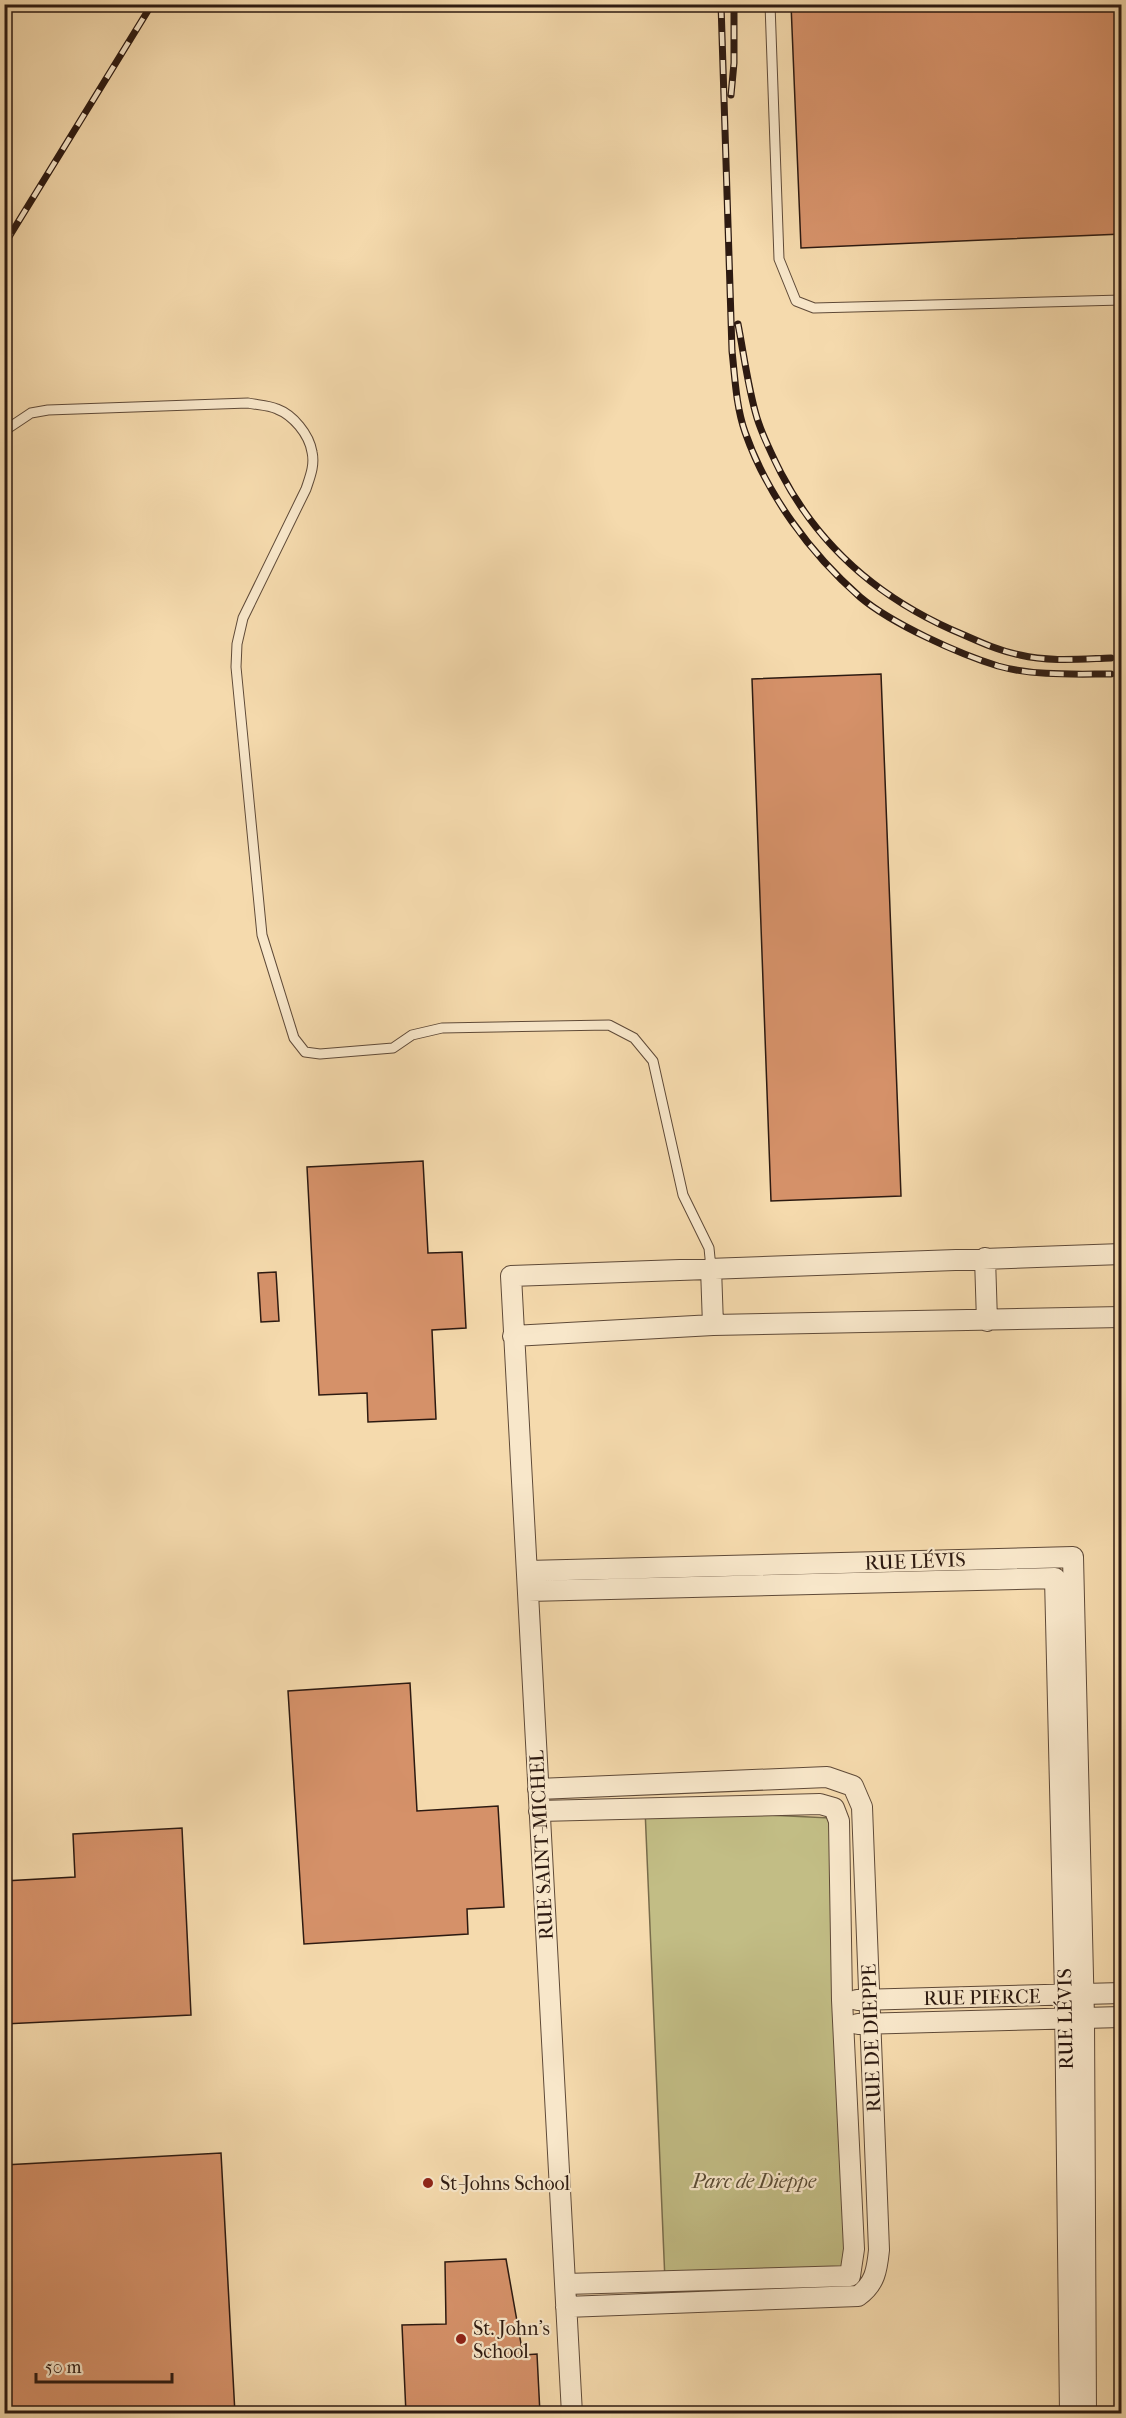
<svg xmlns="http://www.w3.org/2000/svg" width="1126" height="2418" viewBox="0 0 1126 2418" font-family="'IM FELL French Canon',serif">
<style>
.green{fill:#c2bd85;stroke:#786c4b;stroke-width:1.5}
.building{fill:#d59169;stroke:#2d1a11;stroke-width:1.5}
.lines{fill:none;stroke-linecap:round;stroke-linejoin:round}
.lane-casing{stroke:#5f4a38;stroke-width:11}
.street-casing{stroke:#5f4a38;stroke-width:22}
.lane{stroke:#f8e7ca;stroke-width:9}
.street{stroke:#f8e7ca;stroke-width:20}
.rail-casing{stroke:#2d1a11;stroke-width:7}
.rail{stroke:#f8e7ca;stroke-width:4.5;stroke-dasharray:14;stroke-linecap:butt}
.poi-dot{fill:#8f2418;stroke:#f8e7ca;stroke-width:2}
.labels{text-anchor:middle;stroke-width:4.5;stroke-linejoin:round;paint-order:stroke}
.street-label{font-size:20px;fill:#2d1a11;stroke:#f8e7ca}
.park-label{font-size:20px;font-style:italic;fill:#5a4b34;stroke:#f8e7ca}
.poi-label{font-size:20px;fill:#2d1a11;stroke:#f8e7ca;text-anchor:start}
</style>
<rect width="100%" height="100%" fill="#f5daad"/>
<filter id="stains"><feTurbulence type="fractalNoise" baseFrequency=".00333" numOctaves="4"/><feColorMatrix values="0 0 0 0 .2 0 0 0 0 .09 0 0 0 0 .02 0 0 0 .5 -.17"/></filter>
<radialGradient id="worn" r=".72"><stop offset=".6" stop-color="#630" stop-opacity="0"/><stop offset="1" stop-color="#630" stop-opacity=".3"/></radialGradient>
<!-- green -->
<path class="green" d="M645,1809L831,1818L854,2277L665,2281Z"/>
<!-- building -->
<path class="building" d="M791,4H1122V234L801,248Z
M881,674L901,1196L771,1201L752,679Z
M423,1161L428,1253L462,1252L466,1328L432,1330L436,1419L368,1422L367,1393L319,1395L307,1167Z
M276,1272L279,1321L261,1322L258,1273Z
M410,1683L417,1811L498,1806L504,1907L467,1909L468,1934L304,1944L288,1691Z
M182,1828L191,2015L4,2024V1881L75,1877L73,1834Z
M221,2153L235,2414H4V2165Z
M506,2259L523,2355L537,2354L540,2414H406L402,2325L446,2324L445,2262Z"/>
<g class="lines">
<!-- lane casing -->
<g class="lane-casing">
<path id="lane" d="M770,4L779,259L796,301L814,308L1122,300
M4,431L31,413L48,410L248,403C257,405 268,405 277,409C293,415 309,434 312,452C315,465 310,477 306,489L243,618L237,644L236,667L262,935L294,1038L305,1052L320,1054L393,1048L412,1035L442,1028L609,1025L634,1038L653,1061L683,1195L709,1248L711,1268"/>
</g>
<!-- street casing -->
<g class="street-casing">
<path id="street" d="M985,1258L987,1321
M711,1268L713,1325
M513,1336L713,1325L1122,1317
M527,1571L1073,1557L1084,2018L1086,2414
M528,1591L1055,1578L1065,1995L1070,2414
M538,1789L827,1777L853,1786L862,1807L879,2250C877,2270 875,2284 858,2296L566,2307
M539,1811L820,1804L834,1808L839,1821L842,2000L854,2249L850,2276L565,2284
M857,2000L1122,1993
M858,2024L1122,2017
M572,2414L511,1276L1122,1254"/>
</g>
<!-- lane -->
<use href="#lane" class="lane"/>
<!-- street -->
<use href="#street" class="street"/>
<!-- rail casing -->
<g class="rail-casing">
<path id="rail" d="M721,4L732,351C735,378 736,406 745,432C767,495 810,553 860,597C892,624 959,654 998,666C1034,676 1074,674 1111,674
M731,95L734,63V4
M4,245L152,4
M738,324C744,355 748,388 757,418C763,437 772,455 781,473C821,550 884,602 964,635C982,643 1000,651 1020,655C1049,662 1081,659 1111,658"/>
</g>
<!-- rail -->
<use href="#rail" class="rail"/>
</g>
<!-- markers -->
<g class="poi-dot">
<circle cx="428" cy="2183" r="6"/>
<circle cx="461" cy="2339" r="6"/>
</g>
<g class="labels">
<!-- street labels -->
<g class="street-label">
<text transform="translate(915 1561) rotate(-2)" y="7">RUE LÉVIS</text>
<text transform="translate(541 1845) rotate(-93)" y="7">RUE SAINT-MICHEL</text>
<text transform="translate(982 1997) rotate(-1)" y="7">RUE PIERCE</text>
<text transform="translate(1065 2019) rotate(-91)" y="7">RUE LÉVIS</text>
<text transform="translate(871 2038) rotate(-92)" y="7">RUE DE DIEPPE</text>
</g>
<!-- park labels -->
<g class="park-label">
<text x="754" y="2188">Parc de Dieppe</text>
</g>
<!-- poi labels -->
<g class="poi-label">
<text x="440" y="2190">St-Johns School</text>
<text x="473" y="2335">St. John's<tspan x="473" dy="23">School</tspan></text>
</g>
</g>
<!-- margin -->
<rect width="1126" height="2418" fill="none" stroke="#f5daad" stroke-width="24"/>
<rect x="6" y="6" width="1114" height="2406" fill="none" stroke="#2d1a11" stroke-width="3"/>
<rect x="12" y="12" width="1102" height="2394" fill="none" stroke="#2d1a11" stroke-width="1.5"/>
<!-- scale -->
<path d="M36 2373v9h136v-9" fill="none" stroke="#2d1a11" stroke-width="3"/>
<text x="45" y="2373" font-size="18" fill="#2d1a11" stroke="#f8e7ca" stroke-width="4.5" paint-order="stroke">50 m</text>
<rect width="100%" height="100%" filter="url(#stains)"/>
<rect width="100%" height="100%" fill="url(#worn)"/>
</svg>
